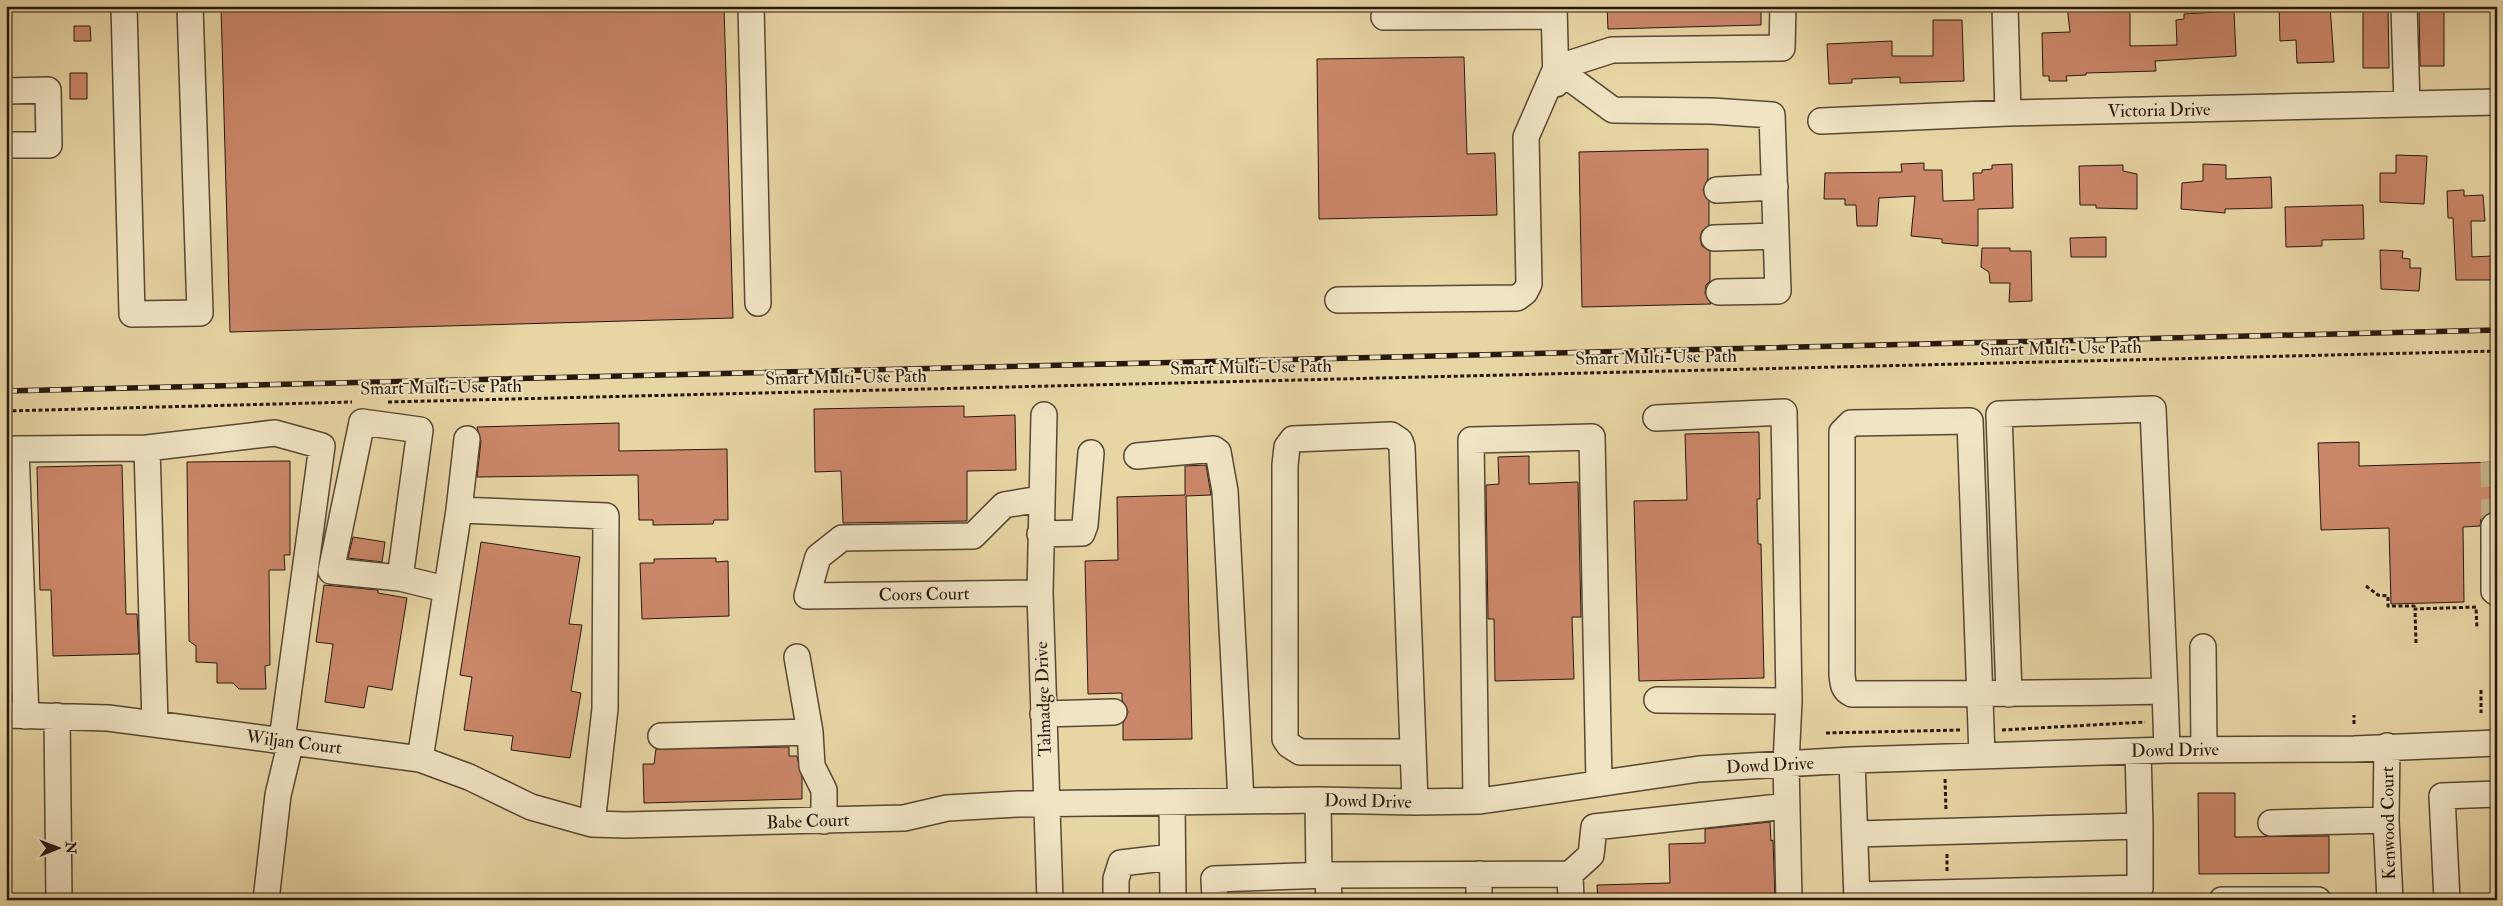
<svg xmlns="http://www.w3.org/2000/svg" width="2503" height="906" viewBox="0 0 2503 906" font-family="'IM FELL Double Pica',serif">
<style>
.building{fill:#cb8769;stroke:#26180e}
.lines{fill:none;stroke-linecap:round;stroke-linejoin:round}
.minor-tunnel{stroke:#c1af86;stroke-width:25;stroke-dasharray:25 12;stroke-linecap:butt}
.minor-casing{stroke:#564734;stroke-width:28}
.path{stroke:#26180e;stroke-width:3;stroke-dasharray:4 2.5;stroke-linecap:butt}
.minor{stroke:#f0e4c4;stroke-width:25}
.rail-casing{stroke:#26180e;stroke-width:5.5}
.rail{stroke:#f0e4c4;stroke-width:4;stroke-dasharray:11;stroke-linecap:butt}
.labels{text-anchor:middle;stroke-width:4;stroke-linejoin:round;paint-order:stroke}
.street-label{font-size:18px;fill:#26180e;stroke:#f0e4c4}
</style>
<rect width="100%" height="100%" fill="#e8d5a4"/>
<filter id="stains"><feTurbulence type="fractalNoise" baseFrequency=".004" numOctaves="4"/><feColorMatrix values="0 0 0 0 .2 0 0 0 0 .09 0 0 0 0 .02 0 0 0 .5 -.17"/></filter>
<radialGradient id="worn" r=".72"><stop offset=".6" stop-color="#630" stop-opacity="0"/><stop offset="1" stop-color="#630" stop-opacity=".3"/></radialGradient>
<!-- building -->
<path class="building" d="M221,6H724L733,318L230,332Z
M1607,6H1761V25L1608,29Z
M2067,6H2130V46L2177,45L2176,20L2184,19V14L2234,11L2236,56L2155,61L2156,71L2086,73V75L2066,76L2067,81H2049V76H2043L2042,33L2070,32Z
M2279,6H2330L2334,62L2297,63L2296,40L2280,41Z
M2363,6H2388L2389,68H2363Z
M2419,6H2444V66H2420Z
M1933,20H1962L1964,81L1900,83V77L1852,79V83L1829,84L1827,44L1892,41V56H1933Z
M74,26H90L91,41H74Z
M1464,57L1467,154L1495,153L1497,215L1319,219L1317,59Z
M70,73H87V99H70Z
M1708,149V179L1703,190L1709,201V225L1702,231L1700,238L1702,246L1710,251V281L1706,285L1705,293L1711,304L1582,307L1579,152Z
M2396,155L2427,156L2424,204L2380,202V173H2396Z
M1924,163V170H1942L1943,201L1974,200L1973,173H1982V170L1992,169V165L2012,164L2013,208L1978,209V246L1942,243V239L1911,236L1915,196L1879,198L1877,226H1857L1856,205H1845V199H1824L1825,173L1902,172L1901,164Z
M2203,164L2226,165V179L2271,177L2272,208L2225,209V213L2181,209L2182,183L2203,181Z
M2123,165V171L2137,174V209L2096,208V205H2080L2079,166Z
M2464,190V196L2483,195L2485,221H2471L2472,257L2492,256L2491,280H2456L2453,218H2448L2447,191Z
M2363,205L2364,239L2322,240V246L2286,247L2285,207Z
M2106,237V257H2071L2070,238Z
M1982,248H2010V251H2031L2032,301L2009,302L2010,283H1990L1989,272L1981,267Z
M2380,250L2403,251L2402,258L2410,259V268H2421L2419,291L2381,289Z
M964,406V417L1015,415L1016,470L967,471V521L843,523L841,471L815,472L814,409Z
M619,423V451L727,449L728,520H714L713,524L653,525V520H639L638,475L477,477L481,441L477,427Z
M1759,432L1760,499H1757L1758,544H1761L1764,678L1639,681L1634,501L1687,500L1685,434Z
M2359,442V466L2497,462V512L2486,514L2481,519L2480,526L2463,527L2464,602L2391,604L2389,528L2321,530L2318,443Z
M1529,456V484L1578,482L1581,617H1572L1574,679L1495,681L1494,619H1488L1486,485L1499,484L1498,457Z
M290,461V555H284L285,570H269L270,665L265,666L266,689H239L233,683H217V663L196,662V646L189,641L187,462Z
M122,465L126,614H137L139,654L53,656L51,590H40L37,467Z
M1206,465L1211,495L1186,496L1192,739L1123,740V723L1128,712L1122,700V693L1088,694L1085,561L1118,560L1117,497L1185,495V466Z
M353,537L385,542L382,562L348,558Z
M481,542L580,557L569,624L582,625L571,691L581,693L570,758L511,750L513,736L464,730L472,677L460,675Z
M716,558V562L728,561L729,616L642,619L640,563H654V559Z
M324,585L378,590V593L407,598L392,690L368,686L364,708L325,702L333,644L316,642Z
M789,747V756H797L802,777V799L644,803L643,764H654L656,749Z
M2198,793H2235V837L2329,836V873L2199,874Z
M1770,822L1771,841L1773,840L1775,900H1598L1597,885L1670,883L1669,844L1705,843V829Z"/>
<g class="lines">
<!-- minor-tunnel -->
<path class="minor-tunnel" d="M2493,462L2494,526"/>
<!-- minor casing -->
<g class="minor-casing">
<path id="minor" d="M124,6L132,314L200,313L190,6
M751,6L758,303
M1554,6L1556,84
M2005,6L2008,113
M2404,6L2407,104
M1384,17L1554,16
M1556,68L1613,110L1712,111L1772,115L1778,291L1719,292
M6,91L48,90L49,145H6
M1821,121L2008,113L2497,102
M1717,190L1775,187
M1714,238L1776,236
M1338,300L1517,298L1525,292L1529,284L1526,137L1556,68L1612,50L1782,48L1783,6
M1044,415L1040,593L1050,900
M1656,418L1784,412L1789,701L1786,764L1789,900
M1137,456L1214,449L1218,452L1225,491L1241,801
M459,510L467,439
M2494,526V591L2497,593
M1040,534L1082,533L1085,525L1091,453
M400,578L331,571L362,422L420,430L400,578L445,589
M1040,593L807,596L818,557L842,538L973,536L1004,505L1040,499
M2203,647L2204,749
M797,657L810,732
M2165,691L2167,750
M1657,700L1789,701
M1043,714L1114,712
M6,715L108,718L420,759L469,777L531,807L592,824L626,825L904,818L947,808L1018,804L1318,800L1415,802L1480,801L1699,769L1852,760L2167,750L2354,749L2497,743
M26,716L16,449L147,448
M57,716L59,900
M155,724L147,448L275,433L322,446L282,740
M661,736L810,732L812,766L824,790V821
M2387,746L2386,820L2390,900
M1413,752H1300L1289,745L1285,739V465L1287,447L1293,439L1391,435L1400,441L1402,447L1415,802
M1982,756L1970,421L1851,423L1842,432V674C1843,684 1843,690 1852,694C1957,694 2061,693 2165,691L2153,409L1999,414L2009,694
M420,759L459,510L606,516L605,709L592,824
M1852,760L1857,900
M1318,800L1319,875
M1476,801L1471,440L1592,437L1599,783
M1172,803L1173,900
M2271,823L2386,820
M1856,834L2140,826L2138,751
M1570,874L1591,855L1594,827L1787,806
M1328,875L1329,900
M1857,895L2140,888V826
M266,900L278,795L291,741
M1116,900V879L1121,863L1172,857
M1215,900L1214,879L1328,875L1570,874L1571,900
M1479,900V874
M2222,900H2318
M2447,900L2442,796L2497,794"/>
</g>
<!-- path -->
<path class="path" d="M388,402L2497,351
M6,411L352,402
M2366,586L2378,595L2388,596V606H2414L2415,609
M2416,643L2415,609L2476,607L2477,629
M2481,690V713
M2354,724V715
M2002,730L2145,722
M1826,733L1961,730
M1945,779L1946,810
M1947,854V872"/>
<!-- minor -->
<use href="#minor" class="minor"/>
<!-- rail casing -->
<g class="rail-casing">
<path id="rail" d="M6,391L2497,330"/>
</g>
<!-- rail -->
<use href="#rail" class="rail"/>
</g>
<g class="labels">
<!-- street labels -->
<g class="street-label">
<text transform="translate(2159 110) rotate(-1)" y="6">Victoria Drive</text>
<text transform="translate(2061 348) rotate(-1)" y="6">Smart Multi-Use Path</text>
<text transform="translate(1656 357) rotate(-1)" y="6">Smart Multi-Use Path</text>
<text transform="translate(1251 367) rotate(-1)" y="6">Smart Multi-Use Path</text>
<text transform="translate(846 377) rotate(-1)" y="6">Smart Multi-Use Path</text>
<text transform="translate(441 387) rotate(-1)" y="6">Smart Multi-Use Path</text>
<text transform="translate(924 594) rotate(-1)" y="6">Coors Court</text>
<text transform="translate(1043 699) rotate(-92)" y="6">Talmadge Drive</text>
<text transform="translate(294 742) rotate(7)" y="6">Wiljan Court</text>
<text transform="translate(2175 750) rotate(-1)" y="6">Dowd Drive</text>
<text transform="translate(1770 765) rotate(-3)" y="6">Dowd Drive</text>
<text transform="translate(1368 801) rotate(1)" y="6">Dowd Drive</text>
<text transform="translate(808 821) rotate(-2)" y="6">Babe Court</text>
<text transform="translate(2388 823) rotate(-91)" y="6">Kenwood Court</text>
</g>
</g>
<!-- margin -->
<rect width="2503" height="906" fill="none" stroke="#e8d5a4" stroke-width="25"/>
<rect x="8" y="8" width="2488" height="891" fill="none" stroke="#26180e" stroke-width="2.5"/>
<rect x="12" y="12" width="2478" height="881" fill="none" stroke="#26180e"/>
<!-- north arrow -->
<g transform="translate(58 848) rotate(89)" stroke="#f0e4c4" stroke-width="4" paint-order="stroke">
<path d="M0-4L9 19L0 12L-9 19Z" fill="#26180e"/>
<text y="-8" font-size="14" font-weight="bold" text-anchor="middle" fill="#26180e">N</text>
</g>
<rect width="100%" height="100%" filter="url(#stains)"/>
<rect width="100%" height="100%" fill="url(#worn)"/>
</svg>
